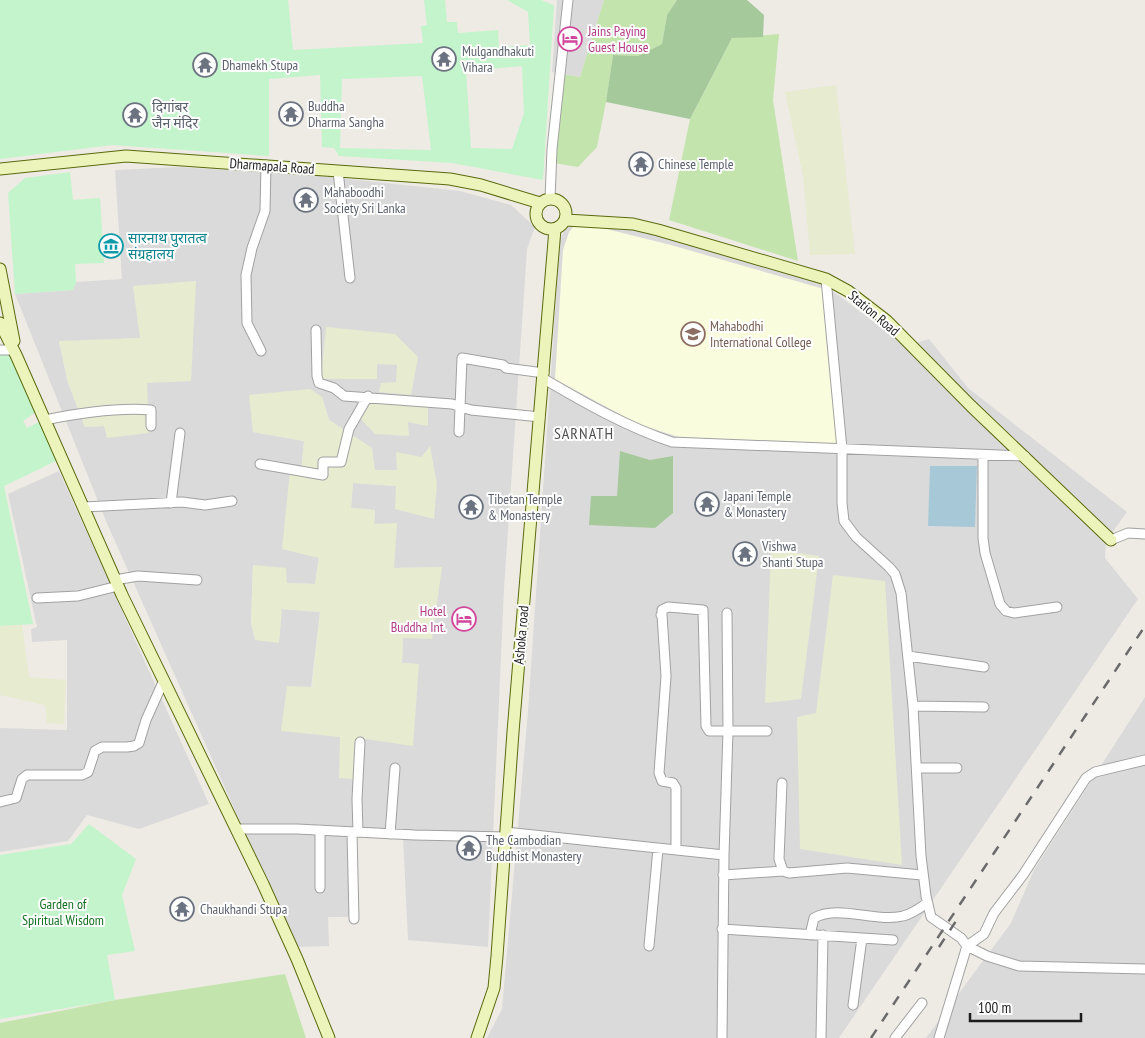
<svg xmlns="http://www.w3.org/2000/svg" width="1145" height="1038" viewBox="0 0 1145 1038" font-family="'PT Sans Narrow','Noto Sans Devanagari',sans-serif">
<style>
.residential{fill:#dbdada;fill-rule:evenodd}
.education{fill:#fafcde}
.farmland{fill:#e7ebd0}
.grass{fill:#c4e4ad}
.forest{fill:#a6c99c}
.park{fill:#c4f4cb;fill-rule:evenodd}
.water{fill:#a7c9d7}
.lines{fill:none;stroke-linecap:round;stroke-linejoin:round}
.street-casing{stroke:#a1a1a1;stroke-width:11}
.secondary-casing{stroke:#5a6a0e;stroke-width:13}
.street{stroke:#fff;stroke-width:9}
.secondary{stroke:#edf4bb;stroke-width:11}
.rail{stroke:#6b6b6b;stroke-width:2.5;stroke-dasharray:10 10;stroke-linecap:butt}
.labels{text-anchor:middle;stroke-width:4;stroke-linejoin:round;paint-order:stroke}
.hotel-label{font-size:14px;fill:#b23c85;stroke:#fff;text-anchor:start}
.worship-label{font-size:14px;fill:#5b616d;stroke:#fff;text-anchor:start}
.street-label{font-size:14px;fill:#1d1d1d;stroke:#fff}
.culture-label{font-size:14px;fill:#0d838f;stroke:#fff;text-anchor:start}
.education-label{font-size:14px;fill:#785e54;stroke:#fff;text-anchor:start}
.park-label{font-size:14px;fill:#147123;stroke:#fff}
.quarter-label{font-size:16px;letter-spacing:1px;fill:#505050;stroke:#fff}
</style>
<rect width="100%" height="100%" fill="#edebe4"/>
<!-- residential -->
<path class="residential" d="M557,0H604L580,77L552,72Z
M178,167L320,176L460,191L511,205L535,227L527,249L504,589L488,947L408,940L403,836L351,832L354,917H328L329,946L296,947L106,521L15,294L73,290L76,282L122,279L115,170ZM140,338L107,438L105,426L85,427L68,383L59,342ZM322,397L329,420L372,448L374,470H397L422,457L429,447L396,509V486L353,483L351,508L375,510L374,524L394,568L442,567L403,638L402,663L418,664L359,738L339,778L341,737L311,688L320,612L282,609L255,640L251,623L253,565L287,583L315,584L319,557L283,549L301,472L304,441L254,432Z
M581,220L671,235L822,283L906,346L929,339L968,388L1127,512L1106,541L1105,558L1138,599L839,1038H487L502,1009L528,711L560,240L568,224Z
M59,471L209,804L139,829L87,815L68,841L0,852V728L67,730V640L32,642L31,629L37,627L8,494Z
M1145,697V1038H926L1011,923L1034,870Z"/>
<!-- education -->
<path class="education" d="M582,223L671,245L824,289L837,441L835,446L682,438L638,424L555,379L563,250L569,232L574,226Z"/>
<!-- farmland -->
<path class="farmland" d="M836,85L855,254L810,255L803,176L785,92Z
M196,281L191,381L147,383L149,433L107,438L104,426L85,427L68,383L59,341L140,338L133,286Z
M326,327L395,334L418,357L411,395L379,392L381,383L396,382L397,365L377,364V379H321Z
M310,389L322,397L329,420L372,448L375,470H397L396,452L422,457L430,446L437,484L434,519L395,509L396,486L353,483L351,508L375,510L374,524L397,523L394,568L442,567L432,639L403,638L402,663L419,664L413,746L359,738L353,779L339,778L340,737L281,731L287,686L312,687L320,612L282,609L279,643L255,640L251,623L253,565L286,568L287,583L315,584L319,558L282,549L290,471L301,472L304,441L253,432L249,395Z
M368,398L428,403V426L408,422L409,436L375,434L360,418Z
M779,550L819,556L801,699L765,703L771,551Z
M833,575L885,581L902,865L800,849L797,717L816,713Z
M22,625L29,677L66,680L64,724L47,723L45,705L0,695V626Z"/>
<!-- grass -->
<path class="grass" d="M604,0H677L667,15L662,44L638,56L613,55L606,102L597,147L578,167L554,163L562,74L580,77Z
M779,34L773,100L798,261L669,220L690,119L732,38Z
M285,974L306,1038H0V1023L115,1000Z"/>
<!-- forest -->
<path class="forest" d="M677,0H747L764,15L763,37L732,38L690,119L606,102L613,55L638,56L662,44L667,15Z
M620,451L650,460L673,456V513L655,528L589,525L591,496H617Z"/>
<!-- park -->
<path class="park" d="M0,0H288L293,50L423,43L421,26L427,25L424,0H445L447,22H457L458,33L498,30L499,47L530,45L528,12L507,0H541L554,5L543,180L452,163L339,156L334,148L322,147L320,75L269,79V156L112,145L0,159ZM522,66L524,113L512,149L471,148L466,71ZM422,76L431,150L340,148L342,79Z
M70,172L73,200L100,198L104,263L75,264L76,282L73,290L15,294L8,193L25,178Z
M8,349L36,412L23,421L27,428L41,421L58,460L4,486L33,624L0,626V353Z
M89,824L136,859L122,895L135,951L107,955L115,1000L0,1019V855L71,844Z"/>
<!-- water -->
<path class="water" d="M930,466H977L975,527L928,526Z"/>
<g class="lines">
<!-- street casing -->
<g class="street-casing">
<path id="street" d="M338,171L350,278
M550,199L552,149L568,0
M826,279L842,449V503L844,521L856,537L889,567L895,574L901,593L913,706L921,856L926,896L931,917L961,938L967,946L939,1038
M316,330L317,376L319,383L334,388L344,396L452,404L471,410L540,417
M0,350H14
M261,351L247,323L246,275L252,248L265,211L266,165
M544,379C585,403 627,427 672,442L1025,456
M45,420C79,413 116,407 151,410V426
M459,432L462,358L503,365L506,368L544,373
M983,455V538L985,553L1000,604L1006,611L1014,613L1057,607
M260,464L323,475V462H341L349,429L368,396
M171,503L180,433
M84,507L182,502L205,505L232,501
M1111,540L1128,533L1145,534
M115,580L138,576L197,580
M37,598L78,596L118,586
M727,613L728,731H767
M661,615H662V610L668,607L703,610L706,726L709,731H728L724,855
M662,615L666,676L659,773L662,781L673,783L676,788V850
M908,656L984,667
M913,706L984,707
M1145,760L1095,772L1086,778L1023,875L994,913L984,934L967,946L987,956L1019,966L1145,969
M917,768H957
M782,783L779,859L783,871L789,873L847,868L922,875
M0,802L16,798L22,779L27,775H82L88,772L95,751L102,747H127L134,746L139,743L146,720L164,680
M236,829H297L415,835L506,837
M352,832L354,919
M358,832L357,799L360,742
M506,832L724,855L722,1038
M390,834L395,768
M723,875L783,871
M320,888V830
M722,929L893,940
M810,935L814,918C838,904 876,923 903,916C912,914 920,908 927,903
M649,946L658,849
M853,1005L862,938
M821,1038L823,935
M895,1038L922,1003"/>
</g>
<!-- secondary casing -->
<g class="secondary-casing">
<path id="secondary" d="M0,169L126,156L450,179L481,185L540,203
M536 214a15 15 0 1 1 30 0a15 15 0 1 1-30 0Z
M566,220L633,224L658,230L826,279L848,291L887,321L971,406L1111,540
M0,269L14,341
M0,323L16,355L122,595L263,884L297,959L329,1038
M477,1038L494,988L497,956L513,732L555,229"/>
</g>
<!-- street -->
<use href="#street" class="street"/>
<!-- secondary -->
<use href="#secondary" class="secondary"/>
<!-- rail -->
<path class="rail" d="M939,947L958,918
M871,1038L1145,626"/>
</g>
<!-- icons -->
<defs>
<g id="hotel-ring" transform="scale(1.25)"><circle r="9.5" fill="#fff" stroke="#d1479c" stroke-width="1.5"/><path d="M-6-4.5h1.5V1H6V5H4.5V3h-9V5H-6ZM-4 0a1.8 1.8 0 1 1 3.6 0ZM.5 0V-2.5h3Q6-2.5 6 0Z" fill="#d1479c"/></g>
<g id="temple-ring" transform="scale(1.25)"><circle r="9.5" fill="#fff" stroke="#6b7280" stroke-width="1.5"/><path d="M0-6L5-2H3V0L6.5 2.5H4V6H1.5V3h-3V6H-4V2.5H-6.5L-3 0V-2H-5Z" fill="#6b7280"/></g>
<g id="museum-ring" transform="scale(1.25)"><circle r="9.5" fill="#fff" stroke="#0f9aa8" stroke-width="1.5"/><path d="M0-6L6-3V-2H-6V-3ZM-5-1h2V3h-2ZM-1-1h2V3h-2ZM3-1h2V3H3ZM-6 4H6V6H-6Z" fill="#0f9aa8"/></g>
<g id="university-ring" transform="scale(1.25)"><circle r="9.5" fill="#fff" stroke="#8d6e63" stroke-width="1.5"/><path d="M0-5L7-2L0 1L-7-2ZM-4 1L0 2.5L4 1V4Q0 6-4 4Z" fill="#8d6e63"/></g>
</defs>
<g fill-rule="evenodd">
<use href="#hotel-ring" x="570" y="39"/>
<use href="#temple-ring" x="444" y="59"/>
<use href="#temple-ring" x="205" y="65"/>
<use href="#temple-ring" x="291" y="114"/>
<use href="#temple-ring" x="135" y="115"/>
<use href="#temple-ring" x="641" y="164"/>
<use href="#temple-ring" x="306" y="200"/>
<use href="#museum-ring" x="111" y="246"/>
<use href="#university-ring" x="693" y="334"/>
<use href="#temple-ring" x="707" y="504"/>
<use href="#temple-ring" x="471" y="507"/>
<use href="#temple-ring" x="745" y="554"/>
<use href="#hotel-ring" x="464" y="619"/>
<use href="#temple-ring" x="469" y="848"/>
<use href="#temple-ring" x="182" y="909"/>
</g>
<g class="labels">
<!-- hotel labels -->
<g class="hotel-label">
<text x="588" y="36">Jains Paying<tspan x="588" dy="16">Guest House</tspan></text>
<text x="446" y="616" text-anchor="end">Hotel<tspan x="446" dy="16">Buddha Int.</tspan></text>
</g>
<!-- worship labels -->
<g class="worship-label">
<text x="462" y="56">Mulgandhakuti<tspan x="462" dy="16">Vihara</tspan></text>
<text x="222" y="70">Dhamekh Stupa</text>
<text x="308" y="111">Buddha<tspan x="308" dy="16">Dharma Sangha</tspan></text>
<text x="152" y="112">दिगांबर<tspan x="152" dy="16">जैन मंदिर</tspan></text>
<text x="658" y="169">Chinese Temple</text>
<text x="324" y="197">Mahaboodhi<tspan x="324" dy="16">Society Sri Lanka</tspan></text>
<text x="724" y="501">Japani Temple<tspan x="724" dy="16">&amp; Monastery</tspan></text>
<text x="488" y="504">Tibetan Temple<tspan x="488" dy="16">&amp; Monastery</tspan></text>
<text x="762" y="551">Vishwa<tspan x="762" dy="16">Shanti Stupa</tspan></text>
<text x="486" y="845">The Cambodian<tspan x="486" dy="16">Buddhist Monastery</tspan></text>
<text x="200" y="914">Chaukhandi Stupa</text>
</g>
<!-- street labels -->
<g class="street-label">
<text transform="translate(272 166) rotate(4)" y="5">Dharmapala Road</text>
<text transform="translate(874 313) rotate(40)" y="5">Station Road</text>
<text transform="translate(521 635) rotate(-85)" y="5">Ashoka road</text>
</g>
<!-- culture labels -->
<g class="culture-label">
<text x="128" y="243">सारनाथ पुरातत्व<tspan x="128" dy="16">संग्रहालय</tspan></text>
</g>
<!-- education labels -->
<g class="education-label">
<text x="710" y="331">Mahabodhi<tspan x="710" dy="16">International College</tspan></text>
</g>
<!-- park labels -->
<g class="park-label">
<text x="63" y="909">Garden of<tspan x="63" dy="16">Spiritual Wisdom</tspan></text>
</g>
<!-- quarter labels -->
<g class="quarter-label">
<text x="584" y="439">SARNATH</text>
</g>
</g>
<!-- scale -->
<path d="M970 1013v8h111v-8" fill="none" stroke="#1d1d1d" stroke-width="2.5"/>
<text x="978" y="1013" font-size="15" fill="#1d1d1d" stroke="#ffffff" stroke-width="4" paint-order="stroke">100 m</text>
</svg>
